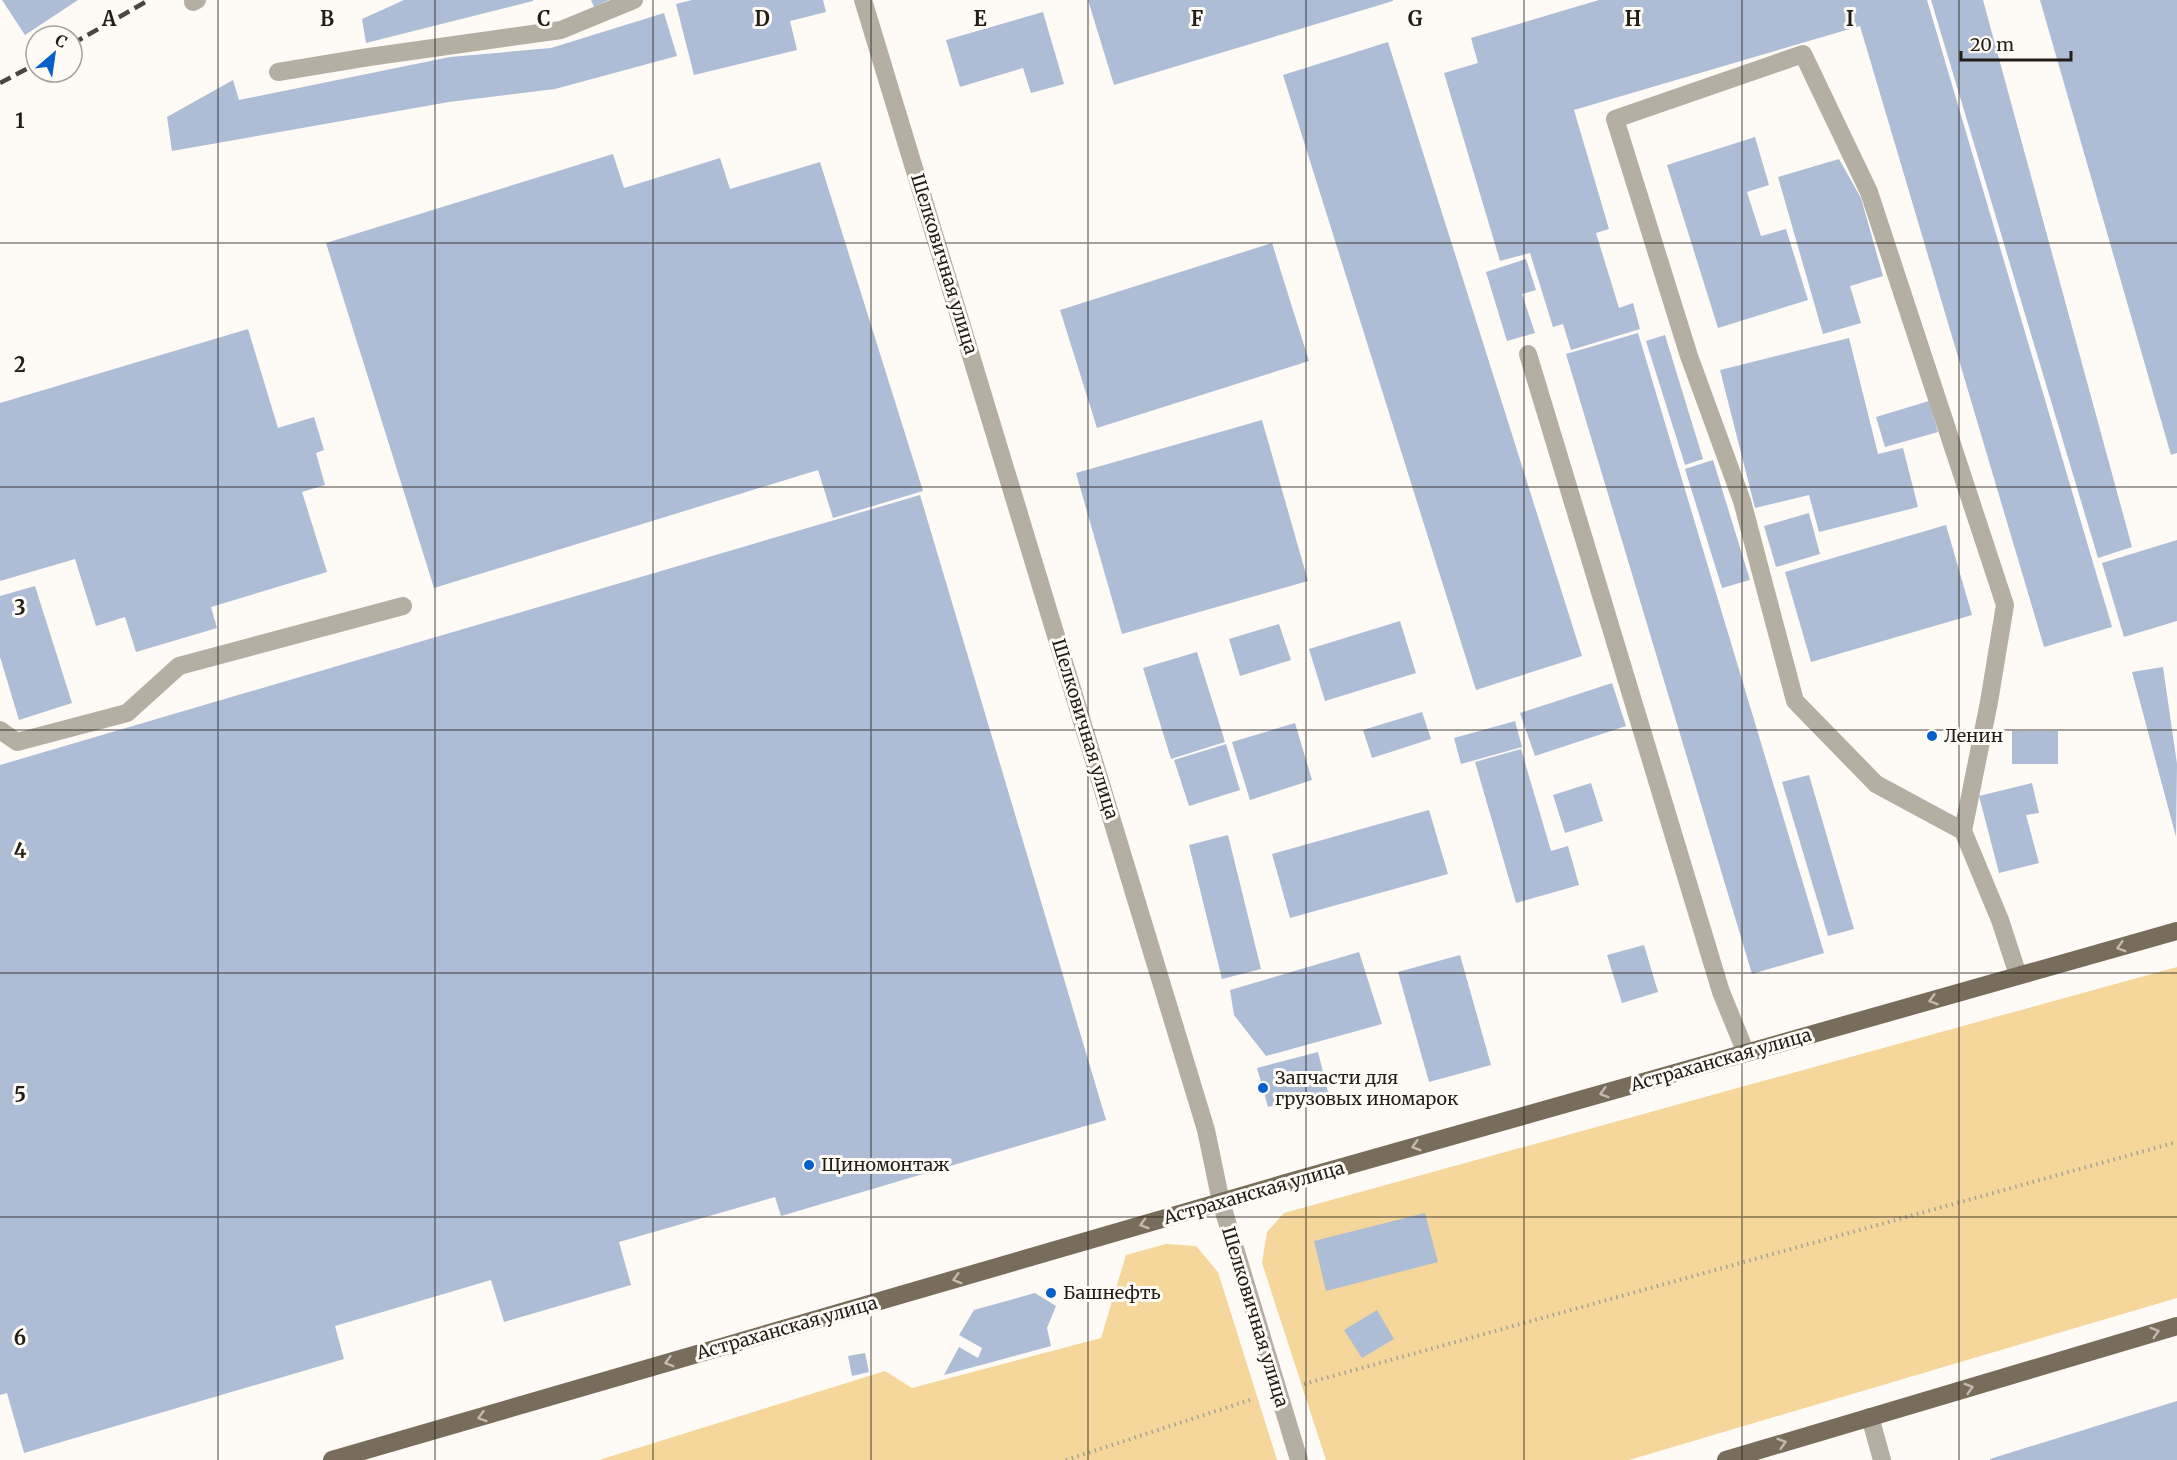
<svg xmlns="http://www.w3.org/2000/svg" width="2177" height="1460" viewBox="0 0 2177 1460" font-family="Merriweather,serif">
<style>
.green{fill:#f5d69b}
.building{fill:#adbdd5}
.lines{fill:none;stroke-linecap:round;stroke-linejoin:round}
.path{stroke:#a4a09a;stroke-width:4;stroke-dasharray:1.5 4.5;stroke-linecap:butt}
.minor{stroke:#b4aea3;stroke-width:18}
.major{stroke:#786d5a;stroke-width:18}
.rail{stroke:#4b463e;stroke-width:4.5;stroke-dasharray:12 6;stroke-linecap:butt}
.oneway{stroke:#c2bbb0}
.grid{fill:none;stroke:#231e15;stroke-width:1.5;stroke-opacity:0.55}
.poi-dot{fill:#0660c9;stroke:#fefbf6;stroke-width:2}
.labels{text-anchor:middle;stroke-width:6;stroke-linejoin:round;paint-order:stroke}
.street-label{font-size:18px;fill:#231e15;stroke:#fefbf6}
.poi-label{font-size:18px;fill:#231e15;stroke:#fefbf6;text-anchor:start}
.grid-label{font-size:20px;text-anchor:middle;font-weight:bold;fill:#231e15;stroke:#fefbf6;stroke-width:6;stroke-linejoin:round;paint-order:stroke}
</style>
<rect width="100%" height="100%" fill="#fefbf6"/>
<!-- green -->
<path class="green" d="M2177,967V1298L1629,1460H1326L1262,1263L1267,1232L1284,1213Z
M1166,1244L1196,1246L1218,1272L1277,1460H599L885,1371L912,1388L1101,1338L1126,1255Z"/>
<!-- building -->
<path class="building" d="M2,0H78L25,35Z
M404,0H533V1L366,43L362,19Z
M591,0H609L594,7Z
M692,0H823L826,12L790,21L797,50L694,75L676,4Z
M1088,0H1393V1L1114,85Z
M1599,0H1927L2112,627L2044,647L1860,26L1574,110L1609,229L1596,233L1619,308L1633,303L1640,329L1571,350L1563,324L1553,327L1530,253L1500,261L1444,73L1478,63L1471,38Z
M1931,0H1983L2132,547L2098,558Z
M2040,0H2177V453L2171,455Z
M1043,12L1064,84L1031,93L1023,68L960,87L946,40Z
M664,13L677,56L555,89L449,102L172,151L167,117L233,80L239,100L450,57L551,48Z
M1388,42L1582,656L1476,690L1283,75Z
M1755,137L1769,185L1747,192L1761,236L1786,229L1808,300L1718,328L1667,165Z
M613,154L624,188L720,158L730,189L820,162L923,491L833,518L818,470L434,588L326,243Z
M1839,159L1861,198L1883,276L1850,286L1861,323L1823,334L1778,177Z
M1272,243L1309,361L1097,428L1060,310Z
M1526,259L1536,290L1522,294L1535,333L1507,341L1486,272Z
M248,329L278,428L314,417L324,450L316,453L325,485L302,492L327,572L211,607L217,628L136,652L125,617L96,626L75,559L0,581V403Z
M1638,333L1824,953L1752,974L1566,354Z
M1665,335L1703,459L1685,465L1646,341Z
M1849,338L1878,454L1903,448L1918,507L1819,532L1809,495L1755,508L1720,370Z
M1929,401L1938,432L1885,447L1876,417Z
M1262,420L1308,581L1122,634L1076,473Z
M1713,460L1750,580L1722,588L1685,469Z
M920,495L1106,1120L781,1216L775,1197L619,1242L631,1285L504,1322L491,1280L335,1326L344,1359L24,1453L7,1393L0,1395V765Z
M1809,513L1820,554L1776,567L1764,526Z
M1946,525L1972,615L1811,662L1785,572Z
M2177,540V621L2124,637L2102,563Z
M35,586L72,703L19,720L0,657V596Z
M1400,621L1416,673L1325,701L1309,649Z
M1279,624L1291,660L1240,676L1229,639Z
M1197,652L1225,742L1171,759L1143,668Z
M2163,667L2177,764L2176,837L2132,672Z
M1612,683L1626,726L1535,756L1520,713Z
M1422,712L1431,739L1372,758L1363,730Z
M1515,721L1522,747L1461,764L1454,738Z
M1295,723L1312,780L1250,800L1232,742Z
M2012,731H2058V764H2012Z
M1226,744L1240,790L1189,806L1174,760Z
M1521,749L1551,851L1568,846L1579,885L1516,903L1475,762Z
M1809,775L1854,929L1828,936L1782,782Z
M1591,783L1603,821L1565,833L1553,795Z
M2032,783L2039,813L2026,815L2039,863L1999,873L1979,796Z
M1429,810L1448,874L1290,918L1272,854Z
M1228,835L1261,969L1222,979L1189,845Z
M1644,945L1658,992L1622,1003L1607,955Z
M1359,952L1382,1024L1266,1056L1234,1015L1230,990Z
M1460,955L1491,1065L1429,1082L1398,972Z
M1318,1052L1328,1092L1268,1107L1257,1068Z
M1425,1213L1438,1262L1326,1291L1314,1241Z
M1035,1293L1056,1306L1047,1328L1051,1346L944,1375L959,1347L978,1358L982,1348L959,1335L974,1310Z
M1377,1310L1394,1339L1362,1358L1344,1330Z
M865,1353L869,1372L852,1376L848,1356Z
M2177,1401V1460H1990V1459Z"/>
<g class="lines">
<!-- path -->
<path class="path" d="M1304,1384L2177,1142
M1066,1460L1253,1399"/>
<!-- minor -->
<path class="minor" d="M863,0L1206,1130L1221,1202L1299,1460
M193,2L197,0
M278,72L369,57L561,30L634,0
M1528,354L1721,992L1746,1053
M0,730L17,742L127,713L179,666L403,606
M1963,831L1989,702L2005,605L1869,192L1803,54L1615,119L1689,356L1742,501L1795,701L1876,784L1963,831L2000,920L2018,975
M1870,1417L1882,1460"/>
<!-- major -->
<path class="major" d="M332,1460L1286,1183L2177,931
M1726,1460L2177,1326"/>
<!-- rail -->
<path class="rail" d="M72,44L149,0
M0,83L36,64"/>
</g>
<!-- one-way arrows -->
<defs><path id="oneway-chevron" d="M-2-3.5L2.5 0L-2 3.5" fill="none" stroke-width="1.6" stroke-linecap="round" stroke-linejoin="round" transform="scale(1.5)"/></defs>
<g class="oneway">
<use href="#oneway-chevron" transform="translate(2121 947) rotate(164)"/>
<use href="#oneway-chevron" transform="translate(1933 1000) rotate(164)"/>
<use href="#oneway-chevron" transform="translate(1604 1093) rotate(164)"/>
<use href="#oneway-chevron" transform="translate(1416 1146) rotate(164)"/>
<use href="#oneway-chevron" transform="translate(1144 1224) rotate(164)"/>
<use href="#oneway-chevron" transform="translate(957 1279) rotate(164)"/>
<use href="#oneway-chevron" transform="translate(2155 1332) rotate(-17)"/>
<use href="#oneway-chevron" transform="translate(669 1362) rotate(164)"/>
<use href="#oneway-chevron" transform="translate(1969 1388) rotate(-17)"/>
<use href="#oneway-chevron" transform="translate(482 1417) rotate(164)"/>
<use href="#oneway-chevron" transform="translate(1782 1443) rotate(-17)"/>
</g>
<!-- grid -->
<path class="grid" d="M218,0V1460M435,0V1460M653,0V1460M871,0V1460M1088,0V1460M1306,0V1460M1524,0V1460M1742,0V1460M1959,0V1460M0,243H2177M0,487H2177M0,730H2177M0,973H2177M0,1217H2177"/>
<!-- markers -->
<g class="poi-dot">
<circle cx="1932" cy="736" r="6"/>
<circle cx="1263" cy="1088" r="6"/>
<circle cx="809" cy="1165" r="6"/>
<circle cx="1051" cy="1293" r="6"/>
</g>
<g class="labels">
<!-- street labels -->
<g class="street-label">
<text transform="translate(944 264) rotate(73)" y="6">Шелковичная улица</text>
<text transform="translate(1085 729) rotate(73)" y="6">Шелковичная улица</text>
<text transform="translate(1721 1060) rotate(-16)" y="6">Астраханская улица</text>
<text transform="translate(1254 1193) rotate(-16)" y="6">Астраханская улица</text>
<text transform="translate(1255 1317) rotate(73)" y="6">Шелковичная улица</text>
<text transform="translate(787 1328) rotate(-16)" y="6">Астраханская улица</text>
</g>
<!-- poi labels -->
<g class="poi-label">
<text x="1944" y="742">Ленин</text>
<text x="1275" y="1084">Запчасти для<tspan x="1275" dy="21">грузовых иномарок</tspan></text>
<text x="821" y="1171">Щиномонтаж</text>
<text x="1063" y="1299">Башнефть</text>
</g>
</g>
<g class="grid-label">
<text x="109" y="26">A</text>
<text x="327" y="26">B</text>
<text x="544" y="26">C</text>
<text x="762" y="26">D</text>
<text x="980" y="26">E</text>
<text x="1197" y="26">F</text>
<text x="1415" y="26">G</text>
<text x="1633" y="26">H</text>
<text x="1850" y="26">I</text>
<text x="20" y="128">1</text>
<text x="20" y="372">2</text>
<text x="20" y="615">3</text>
<text x="20" y="858">4</text>
<text x="20" y="1102">5</text>
<text x="20" y="1345">6</text>
</g>
<!-- north arrow -->
<g transform="translate(54 54) rotate(29)"><circle r="28" fill="#fefbf6" stroke="#a6a39c" stroke-width="1.5"/>
<path d="M0-4.5L10 22L0 15L-10 22Z" fill="#0660c9"/>
<text y="-9" font-size="16" font-weight="bold" text-anchor="middle" fill="#231e15">С</text>
</g>
<!-- scale -->
<path d="M1961 51v9h110v-9" fill="none" stroke="#231e15" stroke-width="3"/>
<text x="1970" y="51" font-size="18" fill="#231e15" stroke="#fefbf6" stroke-width="4.5" paint-order="stroke">20 m</text>
</svg>
